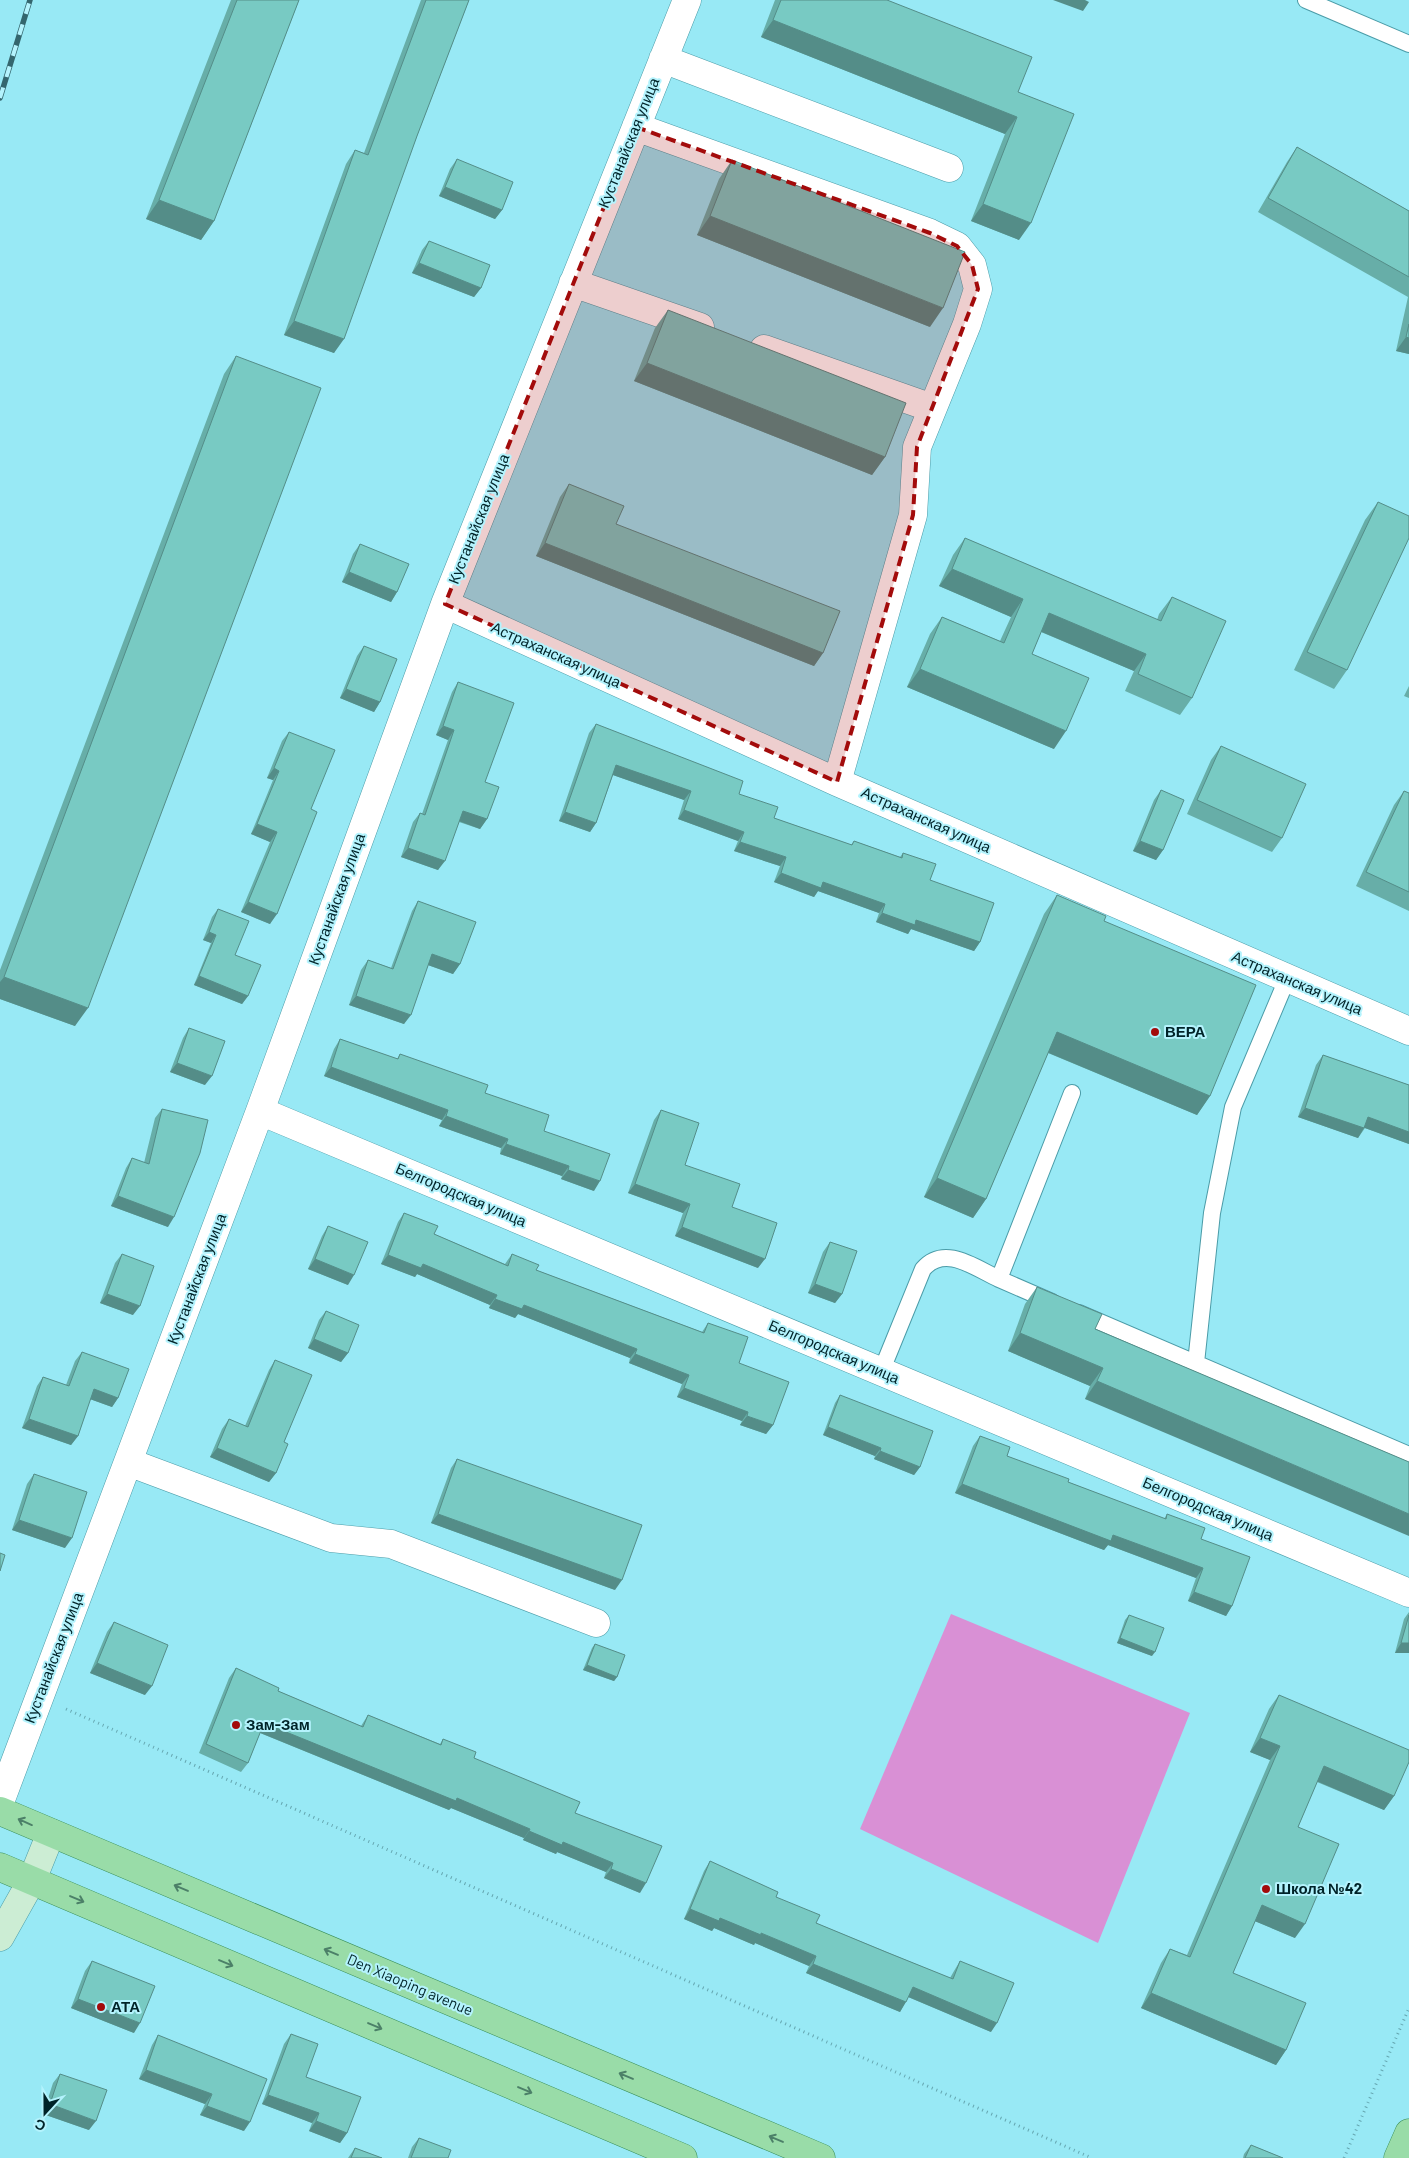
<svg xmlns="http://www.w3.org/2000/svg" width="1409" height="2158" viewBox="0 0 1409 2158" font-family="Barlow,sans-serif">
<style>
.green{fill:#d990d5}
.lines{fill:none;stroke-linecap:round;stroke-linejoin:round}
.lane-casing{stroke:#4b9ca8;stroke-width:18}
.street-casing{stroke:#4b9ca8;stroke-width:29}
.secondary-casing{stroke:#4b9ca8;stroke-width:29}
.primary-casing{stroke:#378c56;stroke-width:29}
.path{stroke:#65a6b0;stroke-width:3;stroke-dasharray:1 4;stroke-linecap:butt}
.lane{stroke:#fff;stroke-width:16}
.street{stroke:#fff;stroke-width:28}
.secondary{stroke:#ccedd4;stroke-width:28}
.primary{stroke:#99dca8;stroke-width:28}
.rail-casing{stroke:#34666e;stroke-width:5.5}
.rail{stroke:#b4f3fd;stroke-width:4;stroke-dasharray:11;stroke-linecap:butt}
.wall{fill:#67aea8}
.shaded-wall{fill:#548d88}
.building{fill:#78cac3;stroke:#548d88}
.oneway{stroke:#4c8068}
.marked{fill:#a30b0b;fill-opacity:0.2;stroke:#a30b0b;stroke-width:4;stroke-dasharray:10 6;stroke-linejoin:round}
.poi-dot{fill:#a30b0b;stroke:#b4f3fd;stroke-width:2}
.labels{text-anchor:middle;stroke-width:4;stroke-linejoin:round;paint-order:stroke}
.street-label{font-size:15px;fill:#002328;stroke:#b4f3fd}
.poi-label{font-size:15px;font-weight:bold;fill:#002328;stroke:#b4f3fd;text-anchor:start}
</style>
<rect width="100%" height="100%" fill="#98e9f5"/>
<!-- green -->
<path class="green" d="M951,1614L1190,1713L1098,1943L860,1829Z"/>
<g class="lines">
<!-- lane casing -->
<g class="lane-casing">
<path id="lane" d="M1306,0L1409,44
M999,1279L1052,1302
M1079,1313L1409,1455
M1196,1363L1212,1213L1233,1107L1287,979
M881,1372L923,1269C945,1244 975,1268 999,1279L1072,1093"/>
</g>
<!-- street casing -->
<g class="street-casing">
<path id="street" d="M663,59L949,168
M636,127L930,233L957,246L972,265L978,289L967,324L917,447L913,515L837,782
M573,283L700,327
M764,349L932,408
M445,604L837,782L1409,1031
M260,1111L1409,1593
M128,1462L331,1538L391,1544L596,1623
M0,1802L260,1111L445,604L687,0"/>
</g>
<!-- secondary casing -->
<g class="secondary-casing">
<path id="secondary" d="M0,1937L32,1880L51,1833"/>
</g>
<!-- primary casing -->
<g class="primary-casing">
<path id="primary" d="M0,1811L821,2158
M0,1867L683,2158
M1398,2158L1409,2133"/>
</g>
<!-- path -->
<path class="path" d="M66,1709L1092,2158
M1344,2158L1409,2008"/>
<!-- lane -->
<use href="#lane" class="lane"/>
<!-- street -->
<use href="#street" class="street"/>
<!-- secondary -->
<use href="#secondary" class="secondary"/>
<!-- primary -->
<use href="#primary" class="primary"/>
<!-- rail casing -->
<g class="rail-casing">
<path id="rail" d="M0,98L30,0"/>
</g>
<!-- rail -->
<use href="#rail" class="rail"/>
</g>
<!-- wall -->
<path class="wall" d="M231,0H299L214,221L201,240L146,219Z
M421,0H469L334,353L284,335L346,164L355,150L364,153Z
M775,0H887L1018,92L1019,240L971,221L1005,134L761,37Z
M1297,147L1409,211V354L1396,351L1408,297L1258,212L1287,162Z
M457,159L502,210L495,219L439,196L450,169Z
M732,160L930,327L697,235L719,179Z
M429,241L481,288L474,297L412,273L422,250Z
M668,310L885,457L872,475L634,381L655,328Z
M236,356L75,1026L0,999V970L224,374Z
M569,484L616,524L823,653L814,666L536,556L560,497Z
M1378,502L1347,670L1334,689L1294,670L1365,520Z
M965,538L1157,620L1159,614L1172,597L1192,698L1180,715L1125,691L1134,671L1041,632L1032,654L1054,749L907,687L930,634L942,617L1000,641L1011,617L939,586L953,555Z
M360,544L397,592L391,602L342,582L353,554Z
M364,646L380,702L374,712L340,698L357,656Z
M458,682L485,782L487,819L480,829L459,822L438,870L401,857L413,822L420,813L422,814L448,740L436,735L452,692Z
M1409,686V698L1404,696Z
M596,724L739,794L774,818L851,845L854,841L900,857L903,853L930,880L980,942L974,951L911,929L908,934L876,922L879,913L818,891L814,897L774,882L780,866L734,851L738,841L678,819L684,800L613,775L596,823L590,832L559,821L589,733Z
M289,732L311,809L270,924L241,912L270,842L251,834L273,780L267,778L282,741Z
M1221,746L1282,838L1272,852L1187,814L1211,760Z
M1161,790L1163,850L1156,860L1133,851L1154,800Z
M1404,791L1409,793V911L1356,886L1394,805Z
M1057,895L1104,921L1210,1096L1197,1115L1048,1053L986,1199L973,1218L924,1197L1044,914Z
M418,901L460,964L453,974L428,965L404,1024L349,1005L361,970L368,960L391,968L412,911Z
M218,909L248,996L242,1004L194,985L211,943L203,940L212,917Z
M189,1028L205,1085L170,1072L183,1038Z
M340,1039L397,1059L400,1054L485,1093L544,1131L594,1191L561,1179L562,1176L500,1154L501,1148L439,1126L442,1120L324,1076L334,1049Z
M1323,1055L1409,1085V1144L1365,1128L1358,1138L1298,1117L1316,1065Z
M162,1109L168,1227L111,1206L126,1168L132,1158L144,1163L155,1118Z
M661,1110L685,1165L732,1207L758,1268L675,1236L683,1213L628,1193L654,1120Z
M404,1213L434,1234L505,1264L512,1254L536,1270L702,1332L708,1323L739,1363L773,1425L766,1434L740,1425L742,1421L677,1397L682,1384L629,1363L630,1358L518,1314L515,1318L489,1308L490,1305L417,1274L415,1277L381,1264L398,1222Z
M328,1226L348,1285L308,1269L322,1236Z
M830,1242L842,1294L835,1303L808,1293L823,1252Z
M122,1254L133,1315L100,1303L115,1263Z
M1037,1287L1095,1329L1409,1462L1085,1399L1090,1386L1008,1351L1025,1304Z
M326,1311L348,1353L341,1362L308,1348L319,1320Z
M82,1352L118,1398L112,1407L90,1399L78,1436L71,1445L22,1428L37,1386L43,1377L66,1385L75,1361Z
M275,1360L284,1442L276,1473L269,1482L210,1457L222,1429L229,1419L245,1426L269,1370Z
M840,1395L920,1467L914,1475L874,1459L875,1456L823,1435L835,1403Z
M980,1436L1007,1456L1068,1482L1164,1519L1167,1514L1201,1539L1232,1606L1226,1616L1188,1601L1196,1578L1108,1545L1104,1550L955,1493L973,1446Z
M457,1459L615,1590L431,1523L451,1468Z
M34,1474L65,1548L12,1530L27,1484Z
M1409,1612V1653H1395L1404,1619Z
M1129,1615L1152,1656L1117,1643L1125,1620Z
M114,1622L145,1695L90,1673L107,1632Z
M595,1644L617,1677L614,1681L583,1670L592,1648Z
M236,1668L278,1691L361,1726L368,1715L440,1744L443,1739L474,1758L575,1813L640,1893L604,1878L606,1872L557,1852L556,1854L523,1840L524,1838L451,1808L449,1810L260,1733L248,1763L241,1772L199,1753L229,1678Z
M1279,1695L1394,1796L1384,1810L1317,1782L1298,1827L1295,1938L1255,1921L1233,1973L1286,2050L1276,2065L1141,2008L1161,1963L1170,1949L1187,1955L1270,1760L1250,1752L1269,1709Z
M710,1861L776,1897L816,1923L950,1978L954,1971L960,1961L991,2032L908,1997L900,2012L806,1973L809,1966L755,1943L754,1945L714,1928L712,1931L684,1919L704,1871Z
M92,1961L134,2033L71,2008L85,1971Z
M291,2034L306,2077L347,2133L340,2143L309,2131L312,2123L262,2104L284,2044Z
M158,2035L244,2131L200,2115L205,2104L139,2079L152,2045Z
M60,2074L89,2130L43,2114L53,2083Z
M419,2138L448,2158H408L412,2147Z
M1251,2145L1283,2158H1243L1244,2154Z
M355,2148L382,2158H348Z"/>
<!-- shaded-wall -->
<path class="shaded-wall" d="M1053,0H1085L1089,2L1083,11Z
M773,20L1017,117L1005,134L761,37Z
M445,187L502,210L495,219L439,196Z
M159,200L214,221L201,240L146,219Z
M983,204L1031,223L1019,240L971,221Z
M710,216L943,308L930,327L697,235Z
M419,263L481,288L474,297L412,273Z
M294,321L344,339L334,353L284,335Z
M1406,337L1409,338V354L1396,351Z
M647,363L885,457L872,475L634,381Z
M545,543L823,653L814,666L536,556Z
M952,569L1023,599L1011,617L939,586Z
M349,572L397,592L391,602L342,582Z
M1049,613L1146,654L1134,671L1037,630Z
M920,669L1066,731L1054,749L907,687Z
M346,689L380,702L374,712L340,698Z
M443,726L454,730L448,740L436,735Z
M616,765L691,791L684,800L610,774Z
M274,768L279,771L273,780L267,778Z
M684,810L744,832L738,841L678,819Z
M463,811L487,819L480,829L456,820Z
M565,812L596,823L590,832L559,821Z
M257,824L277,832L270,842L251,834Z
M1140,841L1163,850L1156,860L1133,851Z
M740,842L786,857L780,866L734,851Z
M408,848L445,861L438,870L401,857Z
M781,873L823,882L885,904L879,913L818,891L814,897L774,882Z
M248,902L277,914L270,924L241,912Z
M882,913L916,920L980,942L974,951L911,929L908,934L876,922Z
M209,932L216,935L211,943L203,940Z
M432,954L460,964L453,974L425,964Z
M199,976L248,996L242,1004L194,985Z
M4,977L88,1008L75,1026L0,999V982Z
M356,996L411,1015L404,1024L349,1005Z
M1057,1032L1210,1096L1197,1115L1044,1051Z
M177,1063L212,1076L205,1085L170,1072Z
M331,1067L448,1110L442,1120L324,1076Z
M1305,1108L1364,1128L1358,1138L1298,1117Z
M446,1116L508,1139L501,1148L439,1126Z
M1368,1117L1409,1132V1144L1362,1127Z
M506,1144L569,1166L562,1176L500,1154Z
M568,1170L600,1181L594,1191L561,1179Z
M937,1178L986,1199L973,1218L924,1197Z
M635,1184L690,1204L683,1213L628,1193Z
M118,1196L174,1217L168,1227L111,1206Z
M682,1227L765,1259L758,1268L675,1236Z
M388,1255L423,1264L497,1295L490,1305L417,1274L415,1277L381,1264Z
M315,1259L354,1275L348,1285L308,1269Z
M815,1284L842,1294L835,1303L808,1293Z
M107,1294L140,1306L133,1315L100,1303Z
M495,1299L524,1305L637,1349L630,1358L518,1314L515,1318L489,1308Z
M1020,1333L1103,1368L1090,1386L1008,1351Z
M314,1339L348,1353L341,1362L308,1348Z
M635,1354L689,1375L682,1384L629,1363Z
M1097,1381L1409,1514V1536L1085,1399Z
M684,1388L748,1412L742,1421L677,1397Z
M94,1389L118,1398L112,1407L87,1398Z
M747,1416L773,1425L766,1434L740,1425Z
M29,1419L78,1436L71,1445L22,1428Z
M828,1427L881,1448L875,1456L823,1435Z
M217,1448L276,1473L269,1482L210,1457Z
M880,1451L920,1467L914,1475L874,1459Z
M962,1484L1113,1535L1203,1568L1196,1578L1108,1545L1104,1550L955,1493Z
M438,1514L622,1580L615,1590L431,1523Z
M19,1520L72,1538L65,1548L12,1530Z
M1194,1592L1232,1606L1226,1616L1188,1601Z
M1120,1638L1155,1652L1152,1656L1117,1643Z
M1401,1643H1409V1653H1395Z
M97,1663L152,1686L145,1695L90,1673Z
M587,1665L617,1677L614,1681L583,1670Z
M264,1723L457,1798L530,1829L524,1838L451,1808L449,1810L258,1732Z
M1260,1738L1280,1746L1270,1760L1250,1752Z
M1324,1766L1394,1796L1384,1810L1314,1780Z
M529,1831L563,1842L613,1863L606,1872L557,1852L556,1854L523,1840Z
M611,1869L646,1883L640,1893L604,1878Z
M1262,1905L1305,1924L1295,1938L1252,1920Z
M690,1909L720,1918L761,1933L816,1956L809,1966L755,1943L754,1945L714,1928L712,1931L684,1919Z
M813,1964L906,2002L900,2012L806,1973Z
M913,1987L997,2023L991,2032L906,1996Z
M1151,1993L1286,2050L1276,2065L1141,2008Z
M78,1999L140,2023L134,2033L71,2008Z
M146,2070L212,2094L205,2104L139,2079Z
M268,2095L319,2113L312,2123L262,2104Z
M50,2104L96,2121L89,2130L43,2114Z
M207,2106L250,2122L244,2131L200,2115Z
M316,2121L347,2133L340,2143L309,2131Z"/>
<!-- building -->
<path class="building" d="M237,0H299L214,221L159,200Z
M426,0H469L417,136L344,339L294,321L355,150L368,155Z
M781,0H887L1032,57L1018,92L1074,114L1031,223L983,204L1017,117L773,20Z
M1297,147L1409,211V277L1268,198Z
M457,159L513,182L502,210L445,187Z
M732,160L965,252L943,308L710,216Z
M429,241L490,265L481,288L419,263Z
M668,310L906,403L885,457L647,363Z
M1409,324V338L1406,337Z
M236,356L321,388L88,1008L4,977Z
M569,484L624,506L616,524L840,611L823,653L545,543Z
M1378,502L1409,516V538L1347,670L1307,652Z
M965,538L1161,621L1172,597L1226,621L1192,698L1138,674L1146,654L1049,613L1032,654L1089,678L1066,731L920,669L942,617L1004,643L1023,599L952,569Z
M360,544L409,564L397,592L349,572Z
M364,646L397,659L380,702L346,689Z
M458,682L514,703L485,782L499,787L487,819L463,811L445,861L408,848L420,813L425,815L454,730L443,726Z
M596,724L743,781L739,794L778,807L774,818L852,845L854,841L902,858L903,853L936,864L930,880L994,903L980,942L916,920L915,925L882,913L885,904L823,882L821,888L781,873L786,857L740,842L744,832L684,810L691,791L616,765L596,823L565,812Z
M289,732L335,750L311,809L317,812L277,914L248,902L277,832L257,824L279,771L274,768Z
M1221,746L1306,784L1282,838L1197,800Z
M1161,790L1184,800L1163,850L1140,841Z
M1404,791L1409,793V892L1366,872Z
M1057,895L1106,916L1104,921L1256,985L1210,1096L1057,1032L986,1199L937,1178Z
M418,901L476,922L460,964L432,954L411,1015L356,996L368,960L393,969Z
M218,909L249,921L235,955L261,965L248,996L199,976L216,935L209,932Z
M189,1028L225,1041L212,1076L177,1063Z
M340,1039L398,1059L400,1054L488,1085L485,1093L549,1115L544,1131L610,1154L600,1181L568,1170L569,1166L506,1144L508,1139L446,1116L448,1110L331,1067Z
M1323,1055L1409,1085V1132L1368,1117L1364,1128L1305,1108Z
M162,1109L208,1120L200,1153L174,1217L118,1196L132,1158L149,1164Z
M661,1110L699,1123L685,1165L740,1184L732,1207L777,1223L765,1259L682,1227L690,1204L635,1184Z
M404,1213L438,1226L434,1234L508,1266L512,1254L539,1265L536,1270L704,1333L708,1323L748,1337L739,1363L789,1382L773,1425L747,1416L748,1412L684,1388L689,1375L635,1354L637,1349L524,1305L522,1309L495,1299L497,1295L423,1264L421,1268L388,1255Z
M328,1226L368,1242L354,1275L315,1259Z
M830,1242L857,1251L842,1294L815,1284Z
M122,1254L154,1266L140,1306L107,1294Z
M1037,1287L1102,1314L1095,1329L1409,1462V1514L1097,1381L1103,1368L1020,1333Z
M326,1311L359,1325L348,1353L314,1339Z
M82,1352L129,1369L118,1398L94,1389L78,1436L29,1419L43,1377L69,1386Z
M275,1360L312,1375L284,1442L288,1444L276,1473L217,1448L229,1419L248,1427Z
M840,1395L933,1431L920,1467L880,1451L881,1448L828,1427Z
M980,1436L1010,1447L1007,1456L1069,1479L1068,1482L1166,1519L1167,1514L1205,1528L1201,1539L1250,1557L1232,1606L1194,1592L1203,1568L1113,1535L1111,1541L962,1484Z
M457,1459L642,1525L622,1580L438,1514Z
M34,1474L87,1492L72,1538L19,1520Z
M0,1553L5,1555L0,1571Z
M1129,1615L1164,1628L1155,1652L1120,1638Z
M1409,1615V1643H1401Z
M114,1622L168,1645L152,1686L97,1663Z
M595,1644L625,1655L617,1677L587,1665Z
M236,1668L279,1688L278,1691L363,1727L368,1715L441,1745L443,1739L476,1752L474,1758L580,1802L575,1813L662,1846L646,1883L611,1869L613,1863L563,1842L562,1845L529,1831L530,1829L457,1798L456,1801L264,1723L248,1763L206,1744Z
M1279,1695L1409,1750V1762L1394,1796L1324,1766L1298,1827L1339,1844L1305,1924L1262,1905L1233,1973L1306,2003L1286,2050L1151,1993L1170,1949L1190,1957L1280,1746L1260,1738Z
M710,1861L778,1892L776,1897L820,1915L816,1923L886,1952L953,1979L960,1961L1014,1983L997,2023L913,1987L906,2002L813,1964L816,1956L761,1933V1935L720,1918L719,1921L690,1909Z
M92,1961L155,1986L140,2023L78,1999Z
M291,2034L318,2044L306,2077L361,2097L347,2133L316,2121L319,2113L268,2095Z
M158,2035L267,2079L250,2122L207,2106L212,2094L146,2070Z
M60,2074L107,2090L96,2121L50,2104Z
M419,2138L451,2150L448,2158H411Z
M1251,2145L1283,2158H1245Z
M355,2148L382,2158H351Z"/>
<!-- one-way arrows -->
<defs><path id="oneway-shaft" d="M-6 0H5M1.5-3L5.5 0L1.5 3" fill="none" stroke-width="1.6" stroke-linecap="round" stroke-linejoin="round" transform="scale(1.25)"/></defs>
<g class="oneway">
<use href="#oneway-shaft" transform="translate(25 1822) rotate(-156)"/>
<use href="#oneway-shaft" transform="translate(181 1888) rotate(-157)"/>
<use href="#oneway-shaft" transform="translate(77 1899) rotate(23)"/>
<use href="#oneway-shaft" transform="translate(331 1952) rotate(-157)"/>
<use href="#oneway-shaft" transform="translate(226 1963) rotate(23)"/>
<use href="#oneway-shaft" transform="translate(375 2026) rotate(23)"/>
<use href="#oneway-shaft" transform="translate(626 2076) rotate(-157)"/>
<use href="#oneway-shaft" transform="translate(525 2090) rotate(23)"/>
<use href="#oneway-shaft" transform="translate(776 2139) rotate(-157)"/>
</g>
<!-- marked area -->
<path class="marked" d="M636,127L930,233L957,246L972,265L978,289L917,447L913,515L837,782L445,604Z"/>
<!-- markers -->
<g class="poi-dot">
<circle cx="1155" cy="1032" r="5"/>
<circle cx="236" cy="1725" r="5"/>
<circle cx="1266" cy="1889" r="5"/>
<circle cx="101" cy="2007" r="5"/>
</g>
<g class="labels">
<!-- street labels -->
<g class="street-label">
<text transform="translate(629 143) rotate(-68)" y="5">Кустанайская улица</text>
<text transform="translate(479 519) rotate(-68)" y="5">Кустанайская улица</text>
<text transform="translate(556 655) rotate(24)" y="5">Астраханская улица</text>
<text transform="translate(926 820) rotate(24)" y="5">Астраханская улица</text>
<text transform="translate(337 899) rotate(-70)" y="5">Кустанайская улица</text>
<text transform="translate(1297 983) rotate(23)" y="5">Астраханская улица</text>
<text transform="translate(461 1195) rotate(23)" y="5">Белгородская улица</text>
<text transform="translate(197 1279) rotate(-69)" y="5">Кустанайская улица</text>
<text transform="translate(834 1352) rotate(23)" y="5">Белгородская улица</text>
<text transform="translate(1208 1509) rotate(23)" y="5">Белгородская улица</text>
<text transform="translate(54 1658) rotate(-69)" y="5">Кустанайская улица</text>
<text transform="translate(410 1985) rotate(23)" y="5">Den Xiaoping avenue</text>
</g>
<!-- poi labels -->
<g class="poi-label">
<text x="1165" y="1037">ВЕРА</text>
<text x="246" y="1730">Зам-Зам</text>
<text x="1276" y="1894">Школа №42</text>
<text x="111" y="2012">АТА</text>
</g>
</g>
<!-- north arrow -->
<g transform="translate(45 2113) rotate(201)" stroke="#b4f3fd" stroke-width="4" paint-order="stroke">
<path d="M0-4L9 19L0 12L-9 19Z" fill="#002328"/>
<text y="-8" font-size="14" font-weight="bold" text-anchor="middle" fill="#002328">С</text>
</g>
</svg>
